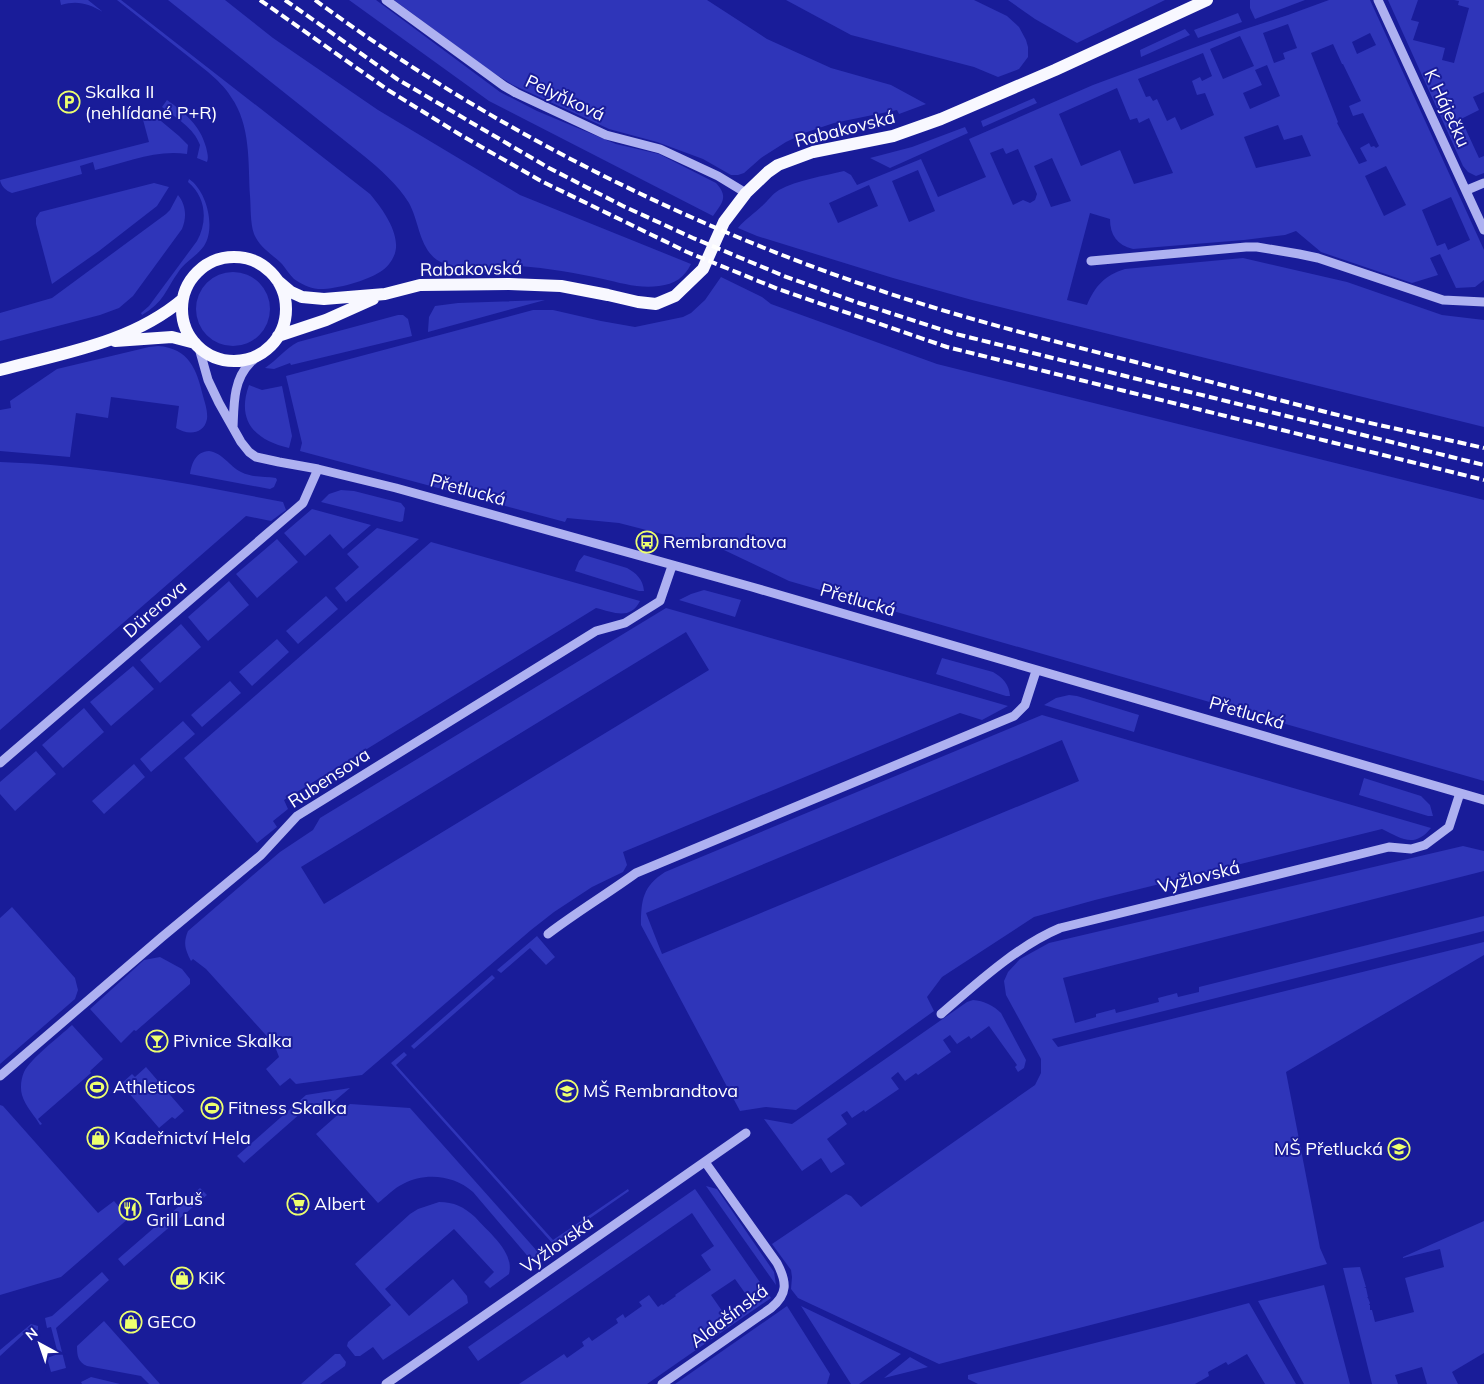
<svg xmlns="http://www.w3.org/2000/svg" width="1484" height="1384" viewBox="0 0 1484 1384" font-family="Mulish,sans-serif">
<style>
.green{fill:#2f35b9;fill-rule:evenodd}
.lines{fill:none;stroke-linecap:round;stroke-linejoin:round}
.minor{stroke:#aeb1f1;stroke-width:9}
.major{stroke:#f8f8ff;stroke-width:12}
.rail{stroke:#fff;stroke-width:4;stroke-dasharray:9 4;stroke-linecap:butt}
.labels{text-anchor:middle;stroke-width:4;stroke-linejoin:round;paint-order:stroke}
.poi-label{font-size:18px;fill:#fff;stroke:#191c99;text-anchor:start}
.street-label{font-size:18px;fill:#fff;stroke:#191c99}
</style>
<rect width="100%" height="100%" fill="#191c99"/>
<!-- green -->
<path class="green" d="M60,0H88L103,12C89,4 78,0 61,5Z
M117,0H121L370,194C381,207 395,226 396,244C397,255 389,267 380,272C366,281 334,290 318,289C309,288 301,284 294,279C289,274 286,269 282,264C272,254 260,248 254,234C250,222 251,208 250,196C248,163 251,125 231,97C225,87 216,79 208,72Z
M168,0H225L273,38L378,110L520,195L691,264C684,278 675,284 659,286C640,289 621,283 603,279C576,273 547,268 520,266C496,265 458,273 437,260C419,247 419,221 409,203C397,184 381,170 364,156Z
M349,0H376L500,92L537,111L616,144L659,154L716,183C729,197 722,203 713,216L489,101Z
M394,0H707L767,39L831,68L891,85L926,104L899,114L897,110L834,123L807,132L786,142L761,158L744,173L738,175H731L703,159L657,142L609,129L513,85L489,70Z
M786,0H974L1007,16L1019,27L1026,40L1028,47V57L1019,69L998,77L974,67L851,35Z
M1008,0H1165L1077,43L1035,19Z
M1250,0H1305L1255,19L1250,8Z
M1329,0H1370L1484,250V280L1475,287L1456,288L1440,254L1430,258L1438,275L1412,283L1321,252L1296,231L1285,235L1244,240L1133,249C1117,245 1110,235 1110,219L1090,213L1067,300L1087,305C1095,286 1105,275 1125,269L1243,258L1347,282L1442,315L1484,320V427L972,300L893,278L757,236L738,228C745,219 754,214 762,206C768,201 772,194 779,190C797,180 824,176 844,171L851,175L857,185L921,159L938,197L986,177L969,139L1093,85L1239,31L1288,15ZM1288,24L1297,48L1283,53L1285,59L1274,63L1263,33ZM1370,33L1376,45L1357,54L1352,42ZM1240,36L1254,66L1223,79L1210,49ZM1333,44L1342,64H1343L1361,101L1349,106L1353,116L1363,113L1379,146L1376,148L1374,146L1371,147L1369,143L1360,148L1367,161L1359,164L1337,123L1338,122L1311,53ZM1203,53L1212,76L1202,81L1200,77L1192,81L1197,95L1205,93L1214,115L1181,130L1175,117L1167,121L1157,99L1153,101L1150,96L1146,97L1138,79ZM1267,65L1280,96L1250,109L1243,93L1262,85L1255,70ZM1117,88L1130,120L1137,118L1139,123L1149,118L1173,173L1134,184L1120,150L1081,166L1059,114ZM1278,125L1284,140L1302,135L1311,156L1256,168L1244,137ZM1003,148L1006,154L1018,149L1037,194L1035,200L1030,203L1023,200L1013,205L990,153ZM1052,158L1071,201L1051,207L1034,166ZM1386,166L1406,205L1384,216L1365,176ZM918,170L935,211L909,222L892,181ZM869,185L878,206L838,223L829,203ZM1451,197L1470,240L1448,250L1445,243L1437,246L1422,210Z
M1388,0H1418L1411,20L1419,22L1413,40L1445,48L1442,60L1454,63L1469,8L1458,5L1459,1L1454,0H1484V92L1473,97L1479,110L1461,119L1479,158L1484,156V173L1476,176L1468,172L1463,166Z
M1238,13L1242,22L1198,38L1194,30Z
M1185,29L1190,35L1141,57L1140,50Z
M1034,98L1037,103L983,127L981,121Z
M167,100C185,113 200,125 206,147C207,152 209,157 207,162L197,158L200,145C194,128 176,118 162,107Z
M142,116L153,117L155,116L179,136L188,145L187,154C156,149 125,163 95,170L93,162L80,166L82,174L12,193C6,191 1,186 0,180L149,142Z
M965,127L968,133L890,168L870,158L912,147Z
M189,179C207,191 216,228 204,246C197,256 186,261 179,271C165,291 164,302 142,315L141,313L149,306L197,241C208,221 206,197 188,182Z
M154,183L169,187L157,206L99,251L52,284L36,224V218L40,212Z
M178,195C186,205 187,217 182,229L133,296L119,308L100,315L0,341V313L52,298L166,214L170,210Z
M196 309a37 37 0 1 1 74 0a37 37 0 1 1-74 0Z
M721,277L762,297L771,304L937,364L1484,500V781L789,581L724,550L619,523L567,518L565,522L300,451L302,443L286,376L533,310H553L601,321L635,327L683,317L691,313L705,300Z
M545,300L428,332V331L429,317L435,306L458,303Z
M398,315H403L408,319L412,336L291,365L290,363L274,369L265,368C277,360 286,348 298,342Z
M158,346C189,348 197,370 203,396C205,403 208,412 207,419C204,435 187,435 176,428L179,406L111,397L108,418L76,413L70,457L0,451V410L11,408L10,401L57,369L149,347Z
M249,385L262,390L282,386L292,436L289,448C255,440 236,421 249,385Z
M209,451C223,453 229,466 241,472C253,478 264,476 276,478L277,480L274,487L270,489L190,474C192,462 196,452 209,451Z
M0,462C95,465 190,484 283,502L286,510L271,521L246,516L0,730Z
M341,490L354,491L401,503L405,508L403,521L400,522L321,502L329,494Z
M312,509L371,525L343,549L330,534L305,556L284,533Z
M377,528L419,539L346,602L335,588L359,567L347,554Z
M277,539L298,562L257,598L236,574Z
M431,542L640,601C630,621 613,612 596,608L284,800L288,809L273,821L277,827L257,843L184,758Z
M584,555L627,568C636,573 643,579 644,591H639L575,571L579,561Z
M229,581L249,605L208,641L188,617Z
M704,590L741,600L735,617L679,600L691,594Z
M326,596L338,609L298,644L286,631Z
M666,608L1008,706L982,720L960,713L623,852L627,865L623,872L592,887L554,912L531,930L362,1075L296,1084L290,1078L280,1086L266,1069L279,1057L274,1044L206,969L193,959L191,961C185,949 183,943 188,931L280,852L313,830L320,818ZM686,632L709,670L324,904L301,867Z
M181,624L201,647L160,683L140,660Z
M277,639L289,652L252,686L239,672Z
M942,658L993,672C1003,678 1009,684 1010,696H1006L936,674Z
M133,666L154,689L111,726L90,702Z
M230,681L241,693L202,727L191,715Z
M1069,695L1077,696L1139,715L1134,732L1044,705L1056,698Z
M84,708L104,732L63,768L42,745Z
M1042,715L1431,828C1414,849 1401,838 1382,829L1095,900L1034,917L942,977L927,997L934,1011L796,1110L766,1107L740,1111L641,925C641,900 643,886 665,872ZM1062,740L1079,781L662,954L646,913Z
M183,721L195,734L151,772L140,759Z
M36,751L56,774L15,811L0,794V782Z
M134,764L145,777L104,814L92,801Z
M1364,778L1421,796L1430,805L1433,816H1428L1359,795Z
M1463,846L1484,851V871L1063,978L1075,1023L1096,1017V1014L1115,1009L1116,1013L1159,1002L1158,998L1177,993L1178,997L1199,992V987L1484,916V931L1052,1039L1058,1047L1484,942V955L1286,1072L1320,1248L1327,1264L939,1364L798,1298L791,1289L792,1277L791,1270L772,1244L846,1194L851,1196L861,1207L1035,1085L1041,1073V1059L1006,995L1004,981L1008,972L1020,959L1049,943Z
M12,907L75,978L78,990L75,999L0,1064V918Z
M537,936L555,957L546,965L530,948L501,973L497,970Z
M160,957L182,969L190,979V984L136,1031L134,1030L121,1043L90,1009L144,960Z
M492,975L495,978L414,1049L411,1046Z
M973,1000C984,1001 993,1005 1001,1013L1026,1060L1024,1068L1018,1072L1015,1067L1017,1065L989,1026L971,1039L969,1036L957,1044L950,1035L943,1040L951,1052L918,1075L916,1073L905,1081L898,1072L891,1078L899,1089L865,1112L864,1110L852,1118L847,1111L841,1115L847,1124L827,1139L845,1164L831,1173L821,1158L802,1171L764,1119L792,1124L967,1002Z
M72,1025L103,1059L90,1071L91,1073L38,1119L42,1124L40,1125C35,1116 25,1106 22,1095C20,1088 21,1079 24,1072C31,1058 59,1037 72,1025Z
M404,1052L407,1055L396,1065L553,1240L628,1189L629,1191L553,1244L391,1063Z
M146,1067L184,1111L175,1119L172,1117L159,1128L121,1084L132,1074L135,1077Z
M350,1088L319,1114L310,1105L244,1163L237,1156L306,1095Z
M350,1104L410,1108L537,1251L538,1254L531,1260L473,1192C454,1175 425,1172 403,1184C394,1188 386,1197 378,1203L316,1134Z
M0,1105L3,1106L98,1213L114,1201L129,1218L61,1277L0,1295Z
M706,1186L717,1189L774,1272L776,1285Z
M200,1188L207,1195L124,1266L118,1259Z
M695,1189L771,1298L647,1384H519L564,1354L567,1358L584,1346L582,1342L589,1337L592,1341L618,1323L616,1319L623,1314L625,1318L642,1306L639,1302L649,1295L658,1307L662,1304L663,1305L676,1296L675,1295L711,1270L701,1255L714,1246L692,1213L478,1361L468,1347ZM735,1279L750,1300L738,1308L739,1310L727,1318L711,1295Z
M439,1202C454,1202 464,1207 475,1217C488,1232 515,1252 509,1274L490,1288L484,1282L494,1272L454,1229L385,1289L409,1316L453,1279L467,1296L468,1303L383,1360L373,1347L360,1356H355L347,1346L348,1342L391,1305L355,1264L410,1214L418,1209Z
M1484,1221V1353L1452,1372L1458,1384H1427L1422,1367L1395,1375L1398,1384H1372L1343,1268L1360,1267L1366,1287L1364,1288H1366L1368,1297L1367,1298H1368L1370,1303L1369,1305H1370V1310H1372L1375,1322L1414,1312L1405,1278L1444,1267L1440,1249L1403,1258V1257Z
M102,1272L109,1280L56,1328L66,1368L51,1372L47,1358L58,1354L51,1327L47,1328L45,1318L52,1316Z
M1324,1285L1350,1384H1304L1258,1301Z
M1249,1303L1296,1384H1265L1247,1354L1228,1365L1226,1362L1208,1372L1209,1376L1195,1384H978L968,1379V1375L1174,1323Z
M787,1306L830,1374L827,1384H675Z
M801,1306L901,1354L859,1384H851Z
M104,1321L160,1384H149L141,1376L87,1366C78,1362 77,1356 77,1346Z
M31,1324L38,1326V1330L25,1333L0,1356V1350Z
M335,1354H340L346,1362L345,1366L320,1384H301Z
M910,1357L928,1367L884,1378Z
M91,1377L120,1384H82L81,1382Z"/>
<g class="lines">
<!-- minor -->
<path class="minor" d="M386,0L504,86L516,93L606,135L660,149L718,176L746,193
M1378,0L1484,230
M1467,190L1484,183
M1091,261L1246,247H1257L1299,254L1318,258L1443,300L1484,302
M199,348L208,380L219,403L241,442L249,452L256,457L279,462L318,469L396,488L508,519L752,587L1484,800
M233,428C234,405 233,380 250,363C255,358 261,354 266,350
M0,763L303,503L318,469
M548,934C577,912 607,894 636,873L1014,716L1025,705L1036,671
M941,1014C976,984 1017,946 1060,928L1389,847L1411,849L1425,845L1449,827L1460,793
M0,1076L162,937L261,855L297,816L596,631L625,623L660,601L672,566
M386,1384L746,1133
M662,1384L771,1308C788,1294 787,1282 777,1263L705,1162"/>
<!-- major -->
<path class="major" d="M182 309a52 52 0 1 1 104 0a52 52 0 1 1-104 0Z
M278,281L291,292L302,297L324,299L385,294L420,285L509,284L561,286L608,295L638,302L656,304L675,296L703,269L724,222L746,193L768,172L778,165L813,152L893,136L941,119L1055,70L1207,0
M278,336L326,320L373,299
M115,341L172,337L195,343
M0,370C63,353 131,343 183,299"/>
<!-- rail -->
<path class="rail" d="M260,0L388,90L459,134L541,181L687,252L778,289L947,347L1484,480
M285,0L397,79L549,168L623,206L693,238L784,276L859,303L952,333L1484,465
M315,0C481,122 669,218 864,285C945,313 1026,334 1108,355C1194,377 1280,401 1366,422C1405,431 1445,439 1484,448"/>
</g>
<!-- icons -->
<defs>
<g id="parking-ring" transform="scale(1.125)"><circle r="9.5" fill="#191c99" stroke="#edff6e" stroke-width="1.5"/><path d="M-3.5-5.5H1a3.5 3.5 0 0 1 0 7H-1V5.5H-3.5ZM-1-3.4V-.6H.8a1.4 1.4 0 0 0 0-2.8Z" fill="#edff6e"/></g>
<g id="bus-ring" transform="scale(1.125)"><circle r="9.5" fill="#191c99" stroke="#edff6e" stroke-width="1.5"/><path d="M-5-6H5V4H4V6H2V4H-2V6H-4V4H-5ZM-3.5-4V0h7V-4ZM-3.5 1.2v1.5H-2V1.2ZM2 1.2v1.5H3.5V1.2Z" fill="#edff6e"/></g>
<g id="bar-ring" transform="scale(1.125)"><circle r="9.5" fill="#191c99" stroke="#edff6e" stroke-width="1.5"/><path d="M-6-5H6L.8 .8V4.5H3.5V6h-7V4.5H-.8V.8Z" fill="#edff6e"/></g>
<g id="stadium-ring" transform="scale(1.125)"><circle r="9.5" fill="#191c99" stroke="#edff6e" stroke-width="1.5"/><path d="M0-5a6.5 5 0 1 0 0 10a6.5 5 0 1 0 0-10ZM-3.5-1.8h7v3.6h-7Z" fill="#edff6e"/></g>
<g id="school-ring" transform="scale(1.125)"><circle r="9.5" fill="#191c99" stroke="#edff6e" stroke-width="1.5"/><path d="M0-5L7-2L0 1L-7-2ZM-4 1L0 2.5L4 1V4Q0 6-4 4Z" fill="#edff6e"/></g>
<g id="shop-ring" transform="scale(1.125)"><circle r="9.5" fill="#191c99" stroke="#edff6e" stroke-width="1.5"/><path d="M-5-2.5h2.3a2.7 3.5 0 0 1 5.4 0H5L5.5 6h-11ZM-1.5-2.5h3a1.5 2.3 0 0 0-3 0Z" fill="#edff6e"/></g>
<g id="supermarket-ring" transform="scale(1.125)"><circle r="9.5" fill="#191c99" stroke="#edff6e" stroke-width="1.5"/><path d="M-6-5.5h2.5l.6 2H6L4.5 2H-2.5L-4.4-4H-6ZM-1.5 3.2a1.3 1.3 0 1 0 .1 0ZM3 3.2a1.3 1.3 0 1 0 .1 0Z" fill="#edff6e"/></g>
<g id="restaurant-ring" transform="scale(1.125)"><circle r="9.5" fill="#191c99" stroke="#edff6e" stroke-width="1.5"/><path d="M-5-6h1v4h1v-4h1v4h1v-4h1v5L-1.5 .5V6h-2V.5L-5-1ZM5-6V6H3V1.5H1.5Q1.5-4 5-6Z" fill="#edff6e"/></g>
</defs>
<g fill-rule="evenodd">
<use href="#parking-ring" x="69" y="102"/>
<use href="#bus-ring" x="647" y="542"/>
<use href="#bar-ring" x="157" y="1041"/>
<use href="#stadium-ring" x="97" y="1087"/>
<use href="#school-ring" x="567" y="1091"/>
<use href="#stadium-ring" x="212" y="1108"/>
<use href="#shop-ring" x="98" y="1138"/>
<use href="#school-ring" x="1399" y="1149"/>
<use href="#supermarket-ring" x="298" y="1204"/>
<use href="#restaurant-ring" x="130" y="1209"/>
<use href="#shop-ring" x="182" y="1278"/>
<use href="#shop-ring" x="131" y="1322"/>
</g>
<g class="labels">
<!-- poi labels -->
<g class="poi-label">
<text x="85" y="98">Skalka II<tspan x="85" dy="21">(nehlídané P+R)</tspan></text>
<text x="663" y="548">Rembrandtova</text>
<text x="173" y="1047">Pivnice Skalka</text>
<text x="113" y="1093">Athleticos</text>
<text x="583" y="1097">MŠ Rembrandtova</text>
<text x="228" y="1114">Fitness Skalka</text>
<text x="114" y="1144">Kadeřnictví Hela</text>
<text x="1383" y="1155" text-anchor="end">MŠ Přetlucká</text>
<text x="146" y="1205">Tarbuš<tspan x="146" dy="21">Grill Land</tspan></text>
<text x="314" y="1210">Albert</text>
<text x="198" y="1284">KiK</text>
<text x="147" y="1328">GECO</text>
</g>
<!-- street labels -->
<g class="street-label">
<text transform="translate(565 98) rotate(25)" y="6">Pelyňková</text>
<text transform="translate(1447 108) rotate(65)" y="6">K Háječku</text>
<text transform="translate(845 129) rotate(-14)" y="6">Rabakovská</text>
<text transform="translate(471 269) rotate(-1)" y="6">Rabakovská</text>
<text transform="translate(468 490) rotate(15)" y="6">Přetlucká</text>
<text transform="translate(858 600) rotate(16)" y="6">Přetlucká</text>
<text transform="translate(155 609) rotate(-41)" y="6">Dürerova</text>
<text transform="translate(1247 713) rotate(16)" y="6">Přetlucká</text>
<text transform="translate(329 778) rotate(-33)" y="6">Rubensova</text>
<text transform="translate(1199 877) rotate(-14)" y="6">Vyžlovská</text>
<text transform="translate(557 1245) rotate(-35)" y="6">Vyžlovská</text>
<text transform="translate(729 1316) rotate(-37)" y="6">Aldašínská</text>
</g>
</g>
<!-- north arrow -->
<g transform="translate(40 1344) rotate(320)" stroke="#191c99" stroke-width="4" paint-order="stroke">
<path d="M0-4L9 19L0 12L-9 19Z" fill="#ffffff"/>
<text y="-8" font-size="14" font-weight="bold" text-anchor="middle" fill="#ffffff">N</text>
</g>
</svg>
